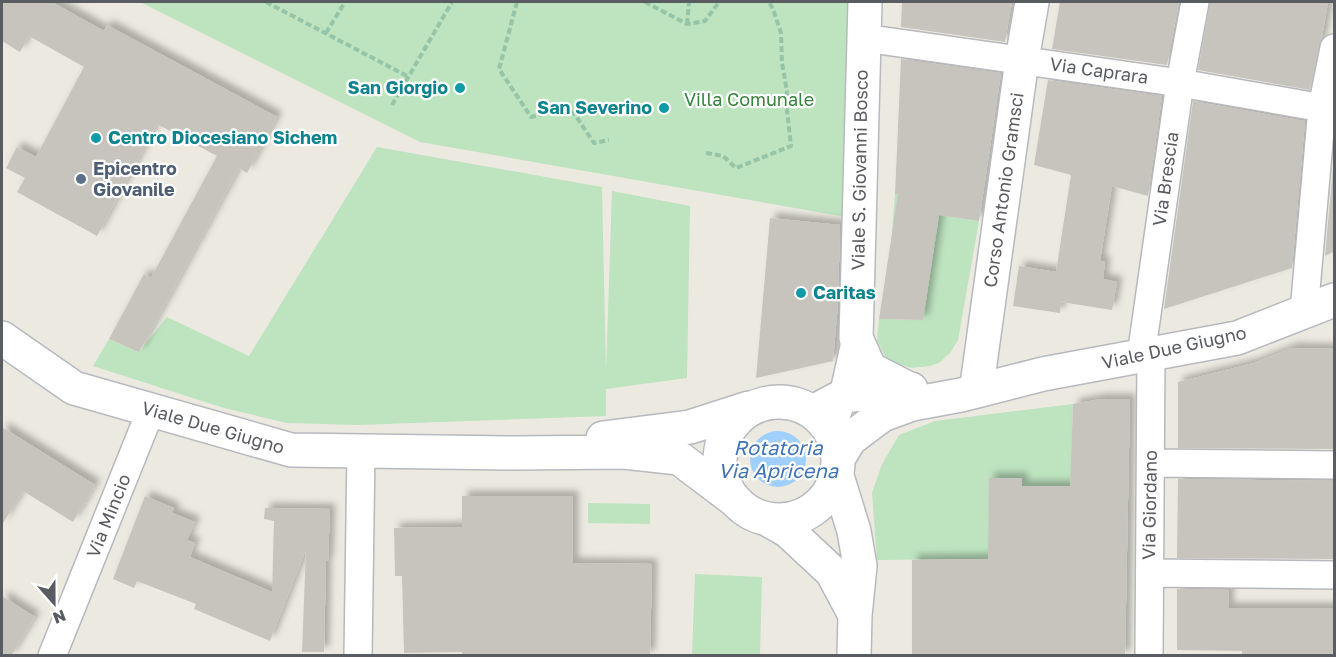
<svg xmlns="http://www.w3.org/2000/svg" width="1336" height="657" viewBox="0 0 1336 657" font-family="'Golos Text',sans-serif">
<style>
.green{fill:#bde3bf}
.water{fill:#a0cffd}
.building{fill:#c7c4be;filter:url(#shadow)}
.lines{fill:none;stroke-linecap:round;stroke-linejoin:round}
.street-casing{stroke:#b6b8bd;stroke-width:30}
.secondary-casing{stroke:#b6b9bf;stroke-width:36}
.path{stroke:#96c4a6;stroke-width:4;stroke-dasharray:6 3;stroke-linecap:butt}
.street{stroke:#fff;stroke-width:27}
.secondary{stroke:#fff;stroke-width:33}
.culture-dot{fill:#0f9aa8;stroke:#fff;stroke-width:2}
.service-dot{fill:#5c6f8a;stroke:#fff;stroke-width:2}
.labels{text-anchor:middle;stroke-width:4.5;stroke-linejoin:round;paint-order:stroke}
.street-label{font-size:18px;fill:#595c61;stroke:#fff}
.culture-label{font-size:18px;font-weight:bold;fill:#0d838f;stroke:#fff;text-anchor:end}
.park-label{font-size:18px;fill:#36833e;stroke:#fff}
.service-label{font-size:18px;font-weight:bold;fill:#4e5e75;stroke:#fff;text-anchor:start}
.water-label{font-size:20px;font-style:italic;fill:#4074b6;stroke:#fff}
</style>
<defs>
<filter id="shadow"><feDropShadow dx="5.5" dy="-5.5" stdDeviation="3" flood-color="#0004"/></filter>
</defs>
<rect width="100%" height="100%" fill="#eceae0"/>
<!-- green -->
<path class="green" d="M140,2H849L846,217L420,142Z
M377,147L602,187L606,372L612,191L690,206L687,378L606,389V416L358,425L287,423L224,408L93,366L109,339L139,352L167,317L249,356Z
M895,194L949,201L947,216L979,221L958,340L950,353L939,363L930,366L912,368L898,364L886,358L877,340L879,319L923,320L892,232Z
M1073,404L1068,558L877,560L872,493L882,464L899,435L935,421Z
M588,503L650,504V524L588,523Z
M695,574L762,577L760,655H692Z"/>
<!-- water -->
<path class="water" d="M750 459a28 28 0 1 1 56 0a28 28 0 1 1-56 0Z"/>
<!-- building -->
<path class="building" d="M2,2H52L104,31L107,25L277,117L247,173L239,168L139,352L109,339L144,274L151,278L217,156L157,124L97,236L17,192L25,178L6,168L17,147L36,157L84,67L29,36L20,52L2,41Z
M902,2H1012L1005,42L901,27Z
M1060,2H1179L1167,65L1052,49Z
M1210,2H1328L1322,37L1319,45L1310,90L1198,70Z
M901,59L1001,73L979,221L939,215L923,320L879,319L898,194H895Z
M1048,80L1162,96L1148,196L1112,186L1100,261L1105,262L1103,279L1117,282L1112,310L1061,302L1060,313L1013,306L1019,266L1056,272L1071,175L1034,165Z
M1193,101L1305,121L1292,268L1164,309Z
M1335,146V251L1325,256Z
M770,218L840,225L838,303L833,361L756,378Z
M1292,348L1335,349V449L1178,448V382L1254,363Z
M1101,399H1130L1125,656H912V560L988,559L989,478H1022V486H1070L1073,404Z
M2,427L95,485L73,522L23,491L2,525Z
M1178,479L1335,481V559L1177,558Z
M145,496L174,508L172,513L195,522L187,540L195,543L190,557L272,592L274,521L264,519L265,508L330,509L328,561H326L324,652H302L306,549L270,641L194,609L196,604L137,581L134,588L113,579Z
M462,496H573V563L652,564L650,656H462V652L404,653L402,576H395L394,528L462,527Z
M1177,589L1229,590L1228,608H1335V656H1242V651L1177,650Z
M2,596L35,617L11,656H2Z"/>
<g class="lines">
<!-- street casing -->
<g class="street-casing">
<path id="street" d="M864,38L1180,83L1334,110
M1304,312L1322,108L1334,48
M1141,356L1180,83L1195,2
M831,431L843,396L856,338
M1151,463L1334,465
M1150,573L1334,575
M52,656L151,410
M358,656L361,451
M1149,656L1151,354"/>
</g>
<!-- secondary casing -->
<g class="secondary-casing">
<path id="secondary" d="M865,2L856,338L870,369L909,389
M2,338L74,388L291,450L515,453L624,452L679,458L736,501
M978,378L1022,60L1032,2
M720 461a59 59 0 1 1 118 0a59 59 0 1 1-118 0Z
M813,412L843,396L911,389
M603,438L690,427L749,408
M839,457L850,439L882,415L912,404L961,395L1043,374L1237,338L1334,300
M837,476L854,531L860,566L855,615L854,656
M767,519L788,531L832,572L855,615"/>
</g>
<!-- path -->
<path class="path" d="M266,2L409,77
M517,2L499,69L531,117L570,107L594,143L609,140
M645,2L687,24L705,21L719,2
M687,24L689,2
M326,33L345,2
M392,105L452,2
M706,153L723,156L736,168L791,146L786,101L787,91L782,63L781,33L773,9L769,2"/>
<!-- street -->
<use href="#street" class="street"/>
<!-- secondary -->
<use href="#secondary" class="secondary"/>
</g>
<!-- markers -->
<g class="culture-dot">
<circle cx="460" cy="88" r="6"/>
<circle cx="664" cy="108" r="6"/>
<circle cx="96" cy="138" r="6"/>
<circle cx="801" cy="293" r="6"/>
</g>
<circle class="service-dot" cx="81" cy="179" r="6"/>
<g class="labels">
<!-- street labels -->
<g class="street-label">
<text transform="translate(1099 71) rotate(8)" y="6">Via Caprara</text>
<text transform="translate(860 170) rotate(-89)" y="6">Viale S. Giovanni Bosco</text>
<text transform="translate(1166 179) rotate(-82)" y="6">Via Brescia</text>
<text transform="translate(1004 190) rotate(-82)" y="6">Corso Antonio Gramsci</text>
<text transform="translate(1174 348) rotate(-12)" y="6">Viale Due Giugno</text>
<text transform="translate(213 428) rotate(16)" y="6">Viale Due Giugno</text>
<text transform="translate(1150 505) rotate(-89)" y="6">Via Giordano</text>
<text transform="translate(109 516) rotate(-68)" y="6">Via Mincio</text>
</g>
<!-- culture labels -->
<g class="culture-label">
<text x="448" y="94">San Giorgio</text>
<text x="652" y="114">San Severino</text>
<text x="108" y="144" text-anchor="start">Centro Diocesiano Sichem</text>
<text x="813" y="299" text-anchor="start">Caritas</text>
</g>
<!-- park labels -->
<g class="park-label">
<text x="749" y="106">Villa Comunale</text>
</g>
<!-- service labels -->
<g class="service-label">
<text x="93" y="175">Epicentro<tspan x="93" dy="21">Giovanile</tspan></text>
</g>
<!-- water labels -->
<g class="water-label">
<text x="778" y="455">Rotatoria<tspan x="778" dy="23">Via Apricena</tspan></text>
</g>
</g>
<!-- border -->
<rect width="1336" height="657" fill="none" stroke="#595c61" stroke-width="6"/>
<!-- north arrow -->
<g transform="translate(54 603) rotate(159)" stroke="#ffffff" stroke-width="4.5" paint-order="stroke">
<path d="M0-4.5L10 22L0 15L-10 22Z" fill="#595c61"/>
<text y="-9" font-size="16" font-weight="bold" text-anchor="middle" fill="#595c61">N</text>
</g>
</svg>
